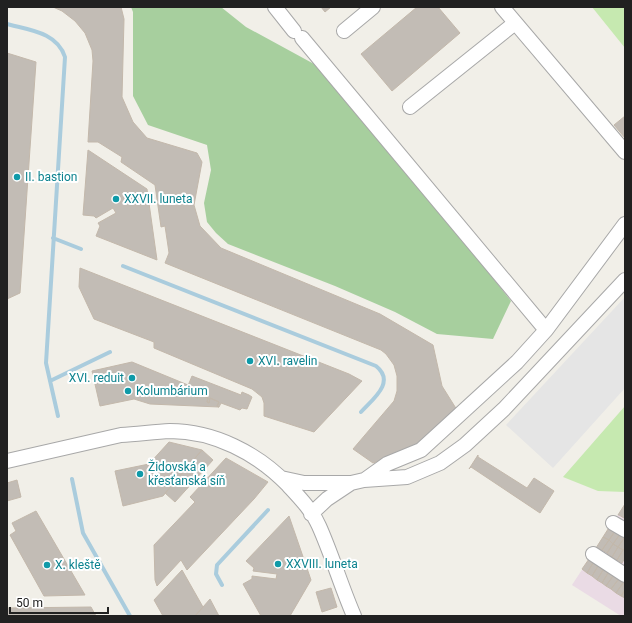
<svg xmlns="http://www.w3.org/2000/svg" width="632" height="623" viewBox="0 0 632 623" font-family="Roboto,sans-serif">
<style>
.industrial{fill:#eadbe5}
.grass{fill:#c6e9b0}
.forest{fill:#a7cf9e}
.parking{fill:#e5e5e5}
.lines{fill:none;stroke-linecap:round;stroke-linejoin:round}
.stream{stroke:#acd;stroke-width:4}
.building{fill:#c2bcb5;stroke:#c3b8ab}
.minor-casing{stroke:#a8a8a8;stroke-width:16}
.minor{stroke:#fff;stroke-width:14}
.culture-dot{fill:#0f9aa8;stroke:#fff;stroke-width:1.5}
.labels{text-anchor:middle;stroke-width:4;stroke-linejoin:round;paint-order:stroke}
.culture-label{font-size:12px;fill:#0d838f;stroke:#fff;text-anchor:start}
</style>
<rect width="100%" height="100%" fill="#f1efe8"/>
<!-- industrial -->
<path class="industrial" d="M625,504V616H621L572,585Z"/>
<!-- grass -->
<path class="grass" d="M592,7H625V48Z
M625,406V492L598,491L563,477Z"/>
<!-- forest -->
<path class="forest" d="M131,7H221L246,27L314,64L456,231L511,301L493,339L437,334L395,312L335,286L228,244L216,233L207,222L204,203L211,170L207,145L148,125L133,96V12Z"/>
<!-- parking -->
<path class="parking" d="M625,297V388L553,468L506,425Z"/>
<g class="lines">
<!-- stream -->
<path class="stream" d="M7,24C29,30 57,32 65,57L46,363L58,416
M53,238L81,249
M123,266L376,366C396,382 373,399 361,412
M50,381L110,352
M72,479L83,533L130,616
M222,585L216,574L217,565L268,510"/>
</g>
<!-- building -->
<path class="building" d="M53,7H121L124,19L122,97L133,122L147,138L197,153L202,162L194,205L200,226L221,248L380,314L433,345L442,386L457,410L417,447L373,463L353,449L394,401L397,391V376L394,365L386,354L381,350L165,263L169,253L168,246L165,226L161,227L155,185L121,162L122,157L98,142H88L93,61L92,50L85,33L75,21L62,11Z
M321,7H331L325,12Z
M417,7H438L460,33L392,91L361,54Z
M7,53L36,62L20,293L7,299Z
M625,116V138L614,125Z
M88,150L147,189L157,260L96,236L100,226L98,223L116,213L113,208L96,218L94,216L83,215Z
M80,268L349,374L362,381L314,432L264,416V403L262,397L252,389L154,348V342L94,319L79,287Z
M132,362L188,385L185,393L187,394L189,390L197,393L195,397L198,398L200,394L208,398L207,402L209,403L210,398L219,402L217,406L219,407L150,404L134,399L100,406L92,371Z
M192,376L241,395L242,392L249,395L252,397L247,409L242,408L240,410L221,403L219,407L217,406L219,402L210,398L209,403L207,402L208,398L200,394L198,398L195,397L197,393L189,390L187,394L185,393Z
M169,442L202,450L163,496L123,506L115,471L149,464Z
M202,450L213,460L175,502L165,493Z
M478,455V457L527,488L534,478L554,491L540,513L471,467L469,469Z
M226,458L268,482L254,499L187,570L181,560L157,586L155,580L154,545L195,502L190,497Z
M17,480L21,497L7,501V483Z
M625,504V516L624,518L619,515H618Z
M36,511L85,595L44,596L10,535L16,531L12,523Z
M289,516L311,580L290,616H261L243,584L252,579V576L276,579L277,574L253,571L254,568L246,561Z
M610,526L615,531L609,540L603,537Z
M615,531L620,534L613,544L609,540Z
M620,534L625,537L618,547L613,544Z
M603,537L609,540L602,550L596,548Z
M625,537V548L623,550L618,547Z
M609,540L613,544L607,553L602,550Z
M613,544L618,547L612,557L607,553Z
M618,547L623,550L617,560L612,557Z
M623,550L625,551V558L622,563L617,560Z
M589,559V560L593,563L587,573L582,569Z
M593,563L598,566L592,576L587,573Z
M598,566L603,570L597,580L592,576Z
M182,570L203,607L195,616H163L154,600Z
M603,570L608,573L602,583L597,580Z
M608,573L613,576L606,586L602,583Z
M613,576L618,580L611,589L606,586Z
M618,580L623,583L616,593L611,589Z
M623,583L625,584V590L621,596L616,593Z
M331,588L337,607L322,612L316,592Z
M625,590V598L621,596Z
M210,599L219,616H195L203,607Z
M91,607L96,616H7V608Z"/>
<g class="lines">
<!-- minor casing -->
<g class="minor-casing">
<path id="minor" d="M275,7L294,31
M502,7L625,152
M344,31L373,7
M302,38L546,330
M410,107L515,23
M7,461L121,435C137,434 154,432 170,431C214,431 257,453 288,485C299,497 312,510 319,526C332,555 341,586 354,616
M281,478L304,483H351
M366,479L387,464L421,450L517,362L546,330L625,224
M311,514L327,499L351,483L364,480L407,477L440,463L465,445L504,409L625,280
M613,523L625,530
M593,554L625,575"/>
</g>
<!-- minor -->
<use href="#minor" class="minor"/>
</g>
<!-- markers -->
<g class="culture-dot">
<circle cx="17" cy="177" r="4"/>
<circle cx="116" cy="199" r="4"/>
<circle cx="250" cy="361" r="4"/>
<circle cx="132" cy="378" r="4"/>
<circle cx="128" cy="391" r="4"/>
<circle cx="140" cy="474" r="4"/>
<circle cx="278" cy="564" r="4"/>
<circle cx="47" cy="565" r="4"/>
</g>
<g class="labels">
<!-- culture labels -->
<g class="culture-label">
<text x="25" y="181">II. bastion</text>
<text x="124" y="203">XXVII. luneta</text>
<text x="258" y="365">XVI. ravelin</text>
<text x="124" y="382" text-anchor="end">XVI. reduit</text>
<text x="136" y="395">Kolumbárium</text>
<text x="148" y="471">Židovská a<tspan x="148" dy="14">křesťanská síň</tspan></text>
<text x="286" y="568">XXVIII. luneta</text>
<text x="55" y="569">X. kleště</text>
</g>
</g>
<!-- border -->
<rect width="632" height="623" fill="none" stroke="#212121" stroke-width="16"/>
<!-- scale -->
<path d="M10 607v6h98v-6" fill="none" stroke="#212121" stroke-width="2"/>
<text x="16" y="607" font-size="12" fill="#212121" stroke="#ffffff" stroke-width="3" paint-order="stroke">50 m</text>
</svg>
